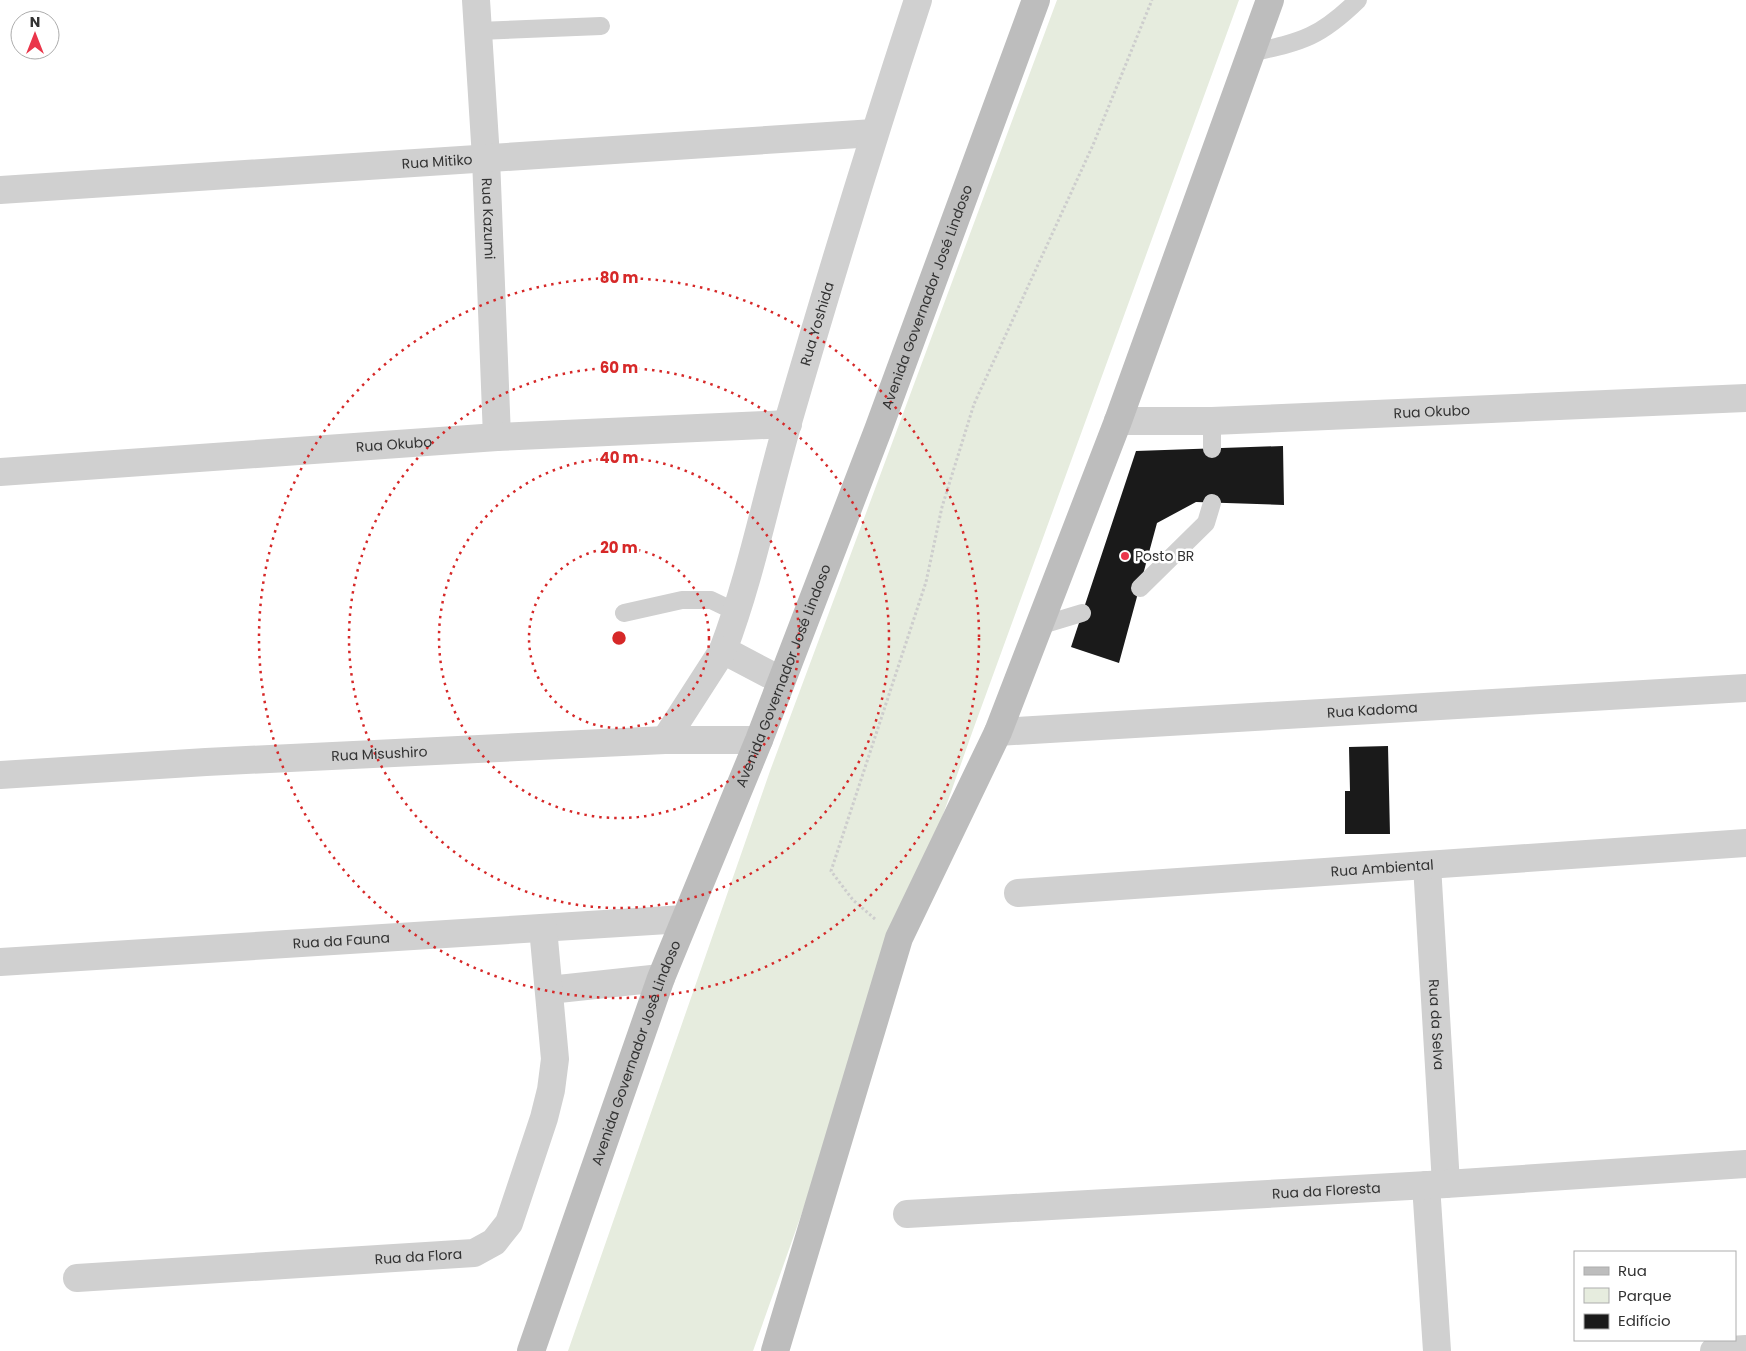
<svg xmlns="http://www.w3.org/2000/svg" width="1746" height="1351" viewBox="0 0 1746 1351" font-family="Poppins,sans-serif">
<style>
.green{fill:#e6ecde}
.building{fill:#1a1a1a}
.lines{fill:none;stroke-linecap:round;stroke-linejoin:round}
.path{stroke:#cdcdcd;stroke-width:3;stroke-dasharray:2.5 2.5;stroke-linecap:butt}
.lane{stroke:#d0d0d0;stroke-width:18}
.street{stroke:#d0d0d0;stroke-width:28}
.secondary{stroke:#bdbdbd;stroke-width:28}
.ring{fill:none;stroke:#d62828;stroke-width:2.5;stroke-dasharray:2.5 5}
.poi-dot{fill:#ea354a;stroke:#fff;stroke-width:2}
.labels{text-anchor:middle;stroke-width:5;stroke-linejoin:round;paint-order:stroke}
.street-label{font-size:14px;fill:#333;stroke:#fff}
.poi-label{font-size:14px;fill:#333;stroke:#fff;text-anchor:start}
.centre{fill:#d62828;stroke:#fff;stroke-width:2.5}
.ring-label{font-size:15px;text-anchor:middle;font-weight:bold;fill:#d62828;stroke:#fff;stroke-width:5;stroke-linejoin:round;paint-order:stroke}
</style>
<rect width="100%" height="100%" fill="#fff"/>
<!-- green -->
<path class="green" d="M1057,0H1239L973,730L753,1351H568L770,771Z"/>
<!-- building -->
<path class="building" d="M1283,446L1284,505L1196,502L1157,523L1119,663L1071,647L1136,451Z
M1388,746L1390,834H1345V791H1350L1349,747Z"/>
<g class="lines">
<!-- path -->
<path class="path" d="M875,919L853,900L831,871L926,582L942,507L974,404L1093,145L1152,0"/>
<!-- lane -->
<path class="lane" d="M478,31L601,26
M1251,53C1303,41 1319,38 1358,0
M1212,421V449
M1140,588L1206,523L1212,503
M624,613L682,600H711L738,613
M1039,626L1082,613"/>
<!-- street -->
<g class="street">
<path id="s1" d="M476,0L486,158L497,437"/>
<path id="s2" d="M0,190L874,133"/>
<path id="s3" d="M1118,421H1212L1746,398"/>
<path id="s4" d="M0,472L497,437L788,424"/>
<path id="s5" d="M780,680L723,650C751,576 766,498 788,422C829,281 872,140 918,0"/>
<path id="s6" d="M998,732L1746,688"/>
<path d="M665,740L723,650"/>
<path id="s7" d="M0,775L206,762L665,740H759"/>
<path id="s8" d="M1427,865L1446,1184"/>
<path id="s9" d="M1018,893L1746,843"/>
<path id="s10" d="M0,962L684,919"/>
<path d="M549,990L661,978"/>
<path d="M1426,1185L1437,1351"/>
<path id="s11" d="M907,1214L1446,1184L1746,1164"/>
<path id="s12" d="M77,1278L474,1253L494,1242L509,1223L544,1118L551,1090L555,1059L543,928"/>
<path d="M1714,1351L1746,1349"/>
</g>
<!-- secondary -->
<g class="secondary">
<path id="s13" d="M531,1351L661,978L759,740L878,430L1036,0"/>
<path d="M775,1351L899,938L998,732L1118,421L1270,0"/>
</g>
</g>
<!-- distance rings -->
<g class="ring">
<circle cx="619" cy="638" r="90"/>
<circle cx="619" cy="638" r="180"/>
<circle cx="619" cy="638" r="270"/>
<circle cx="619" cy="638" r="360"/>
</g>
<!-- markers -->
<circle class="poi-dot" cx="1125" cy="556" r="5"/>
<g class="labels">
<!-- street labels -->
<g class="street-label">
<text dy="5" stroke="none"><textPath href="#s2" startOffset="438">Rua Mitiko</textPath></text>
<text dy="5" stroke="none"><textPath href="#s1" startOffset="219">Rua Kazumi</textPath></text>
<text dy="5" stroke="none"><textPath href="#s13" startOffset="1126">Avenida Governador José Lindoso</textPath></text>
<text dy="5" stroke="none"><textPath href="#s5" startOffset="404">Rua Yoshida</textPath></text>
<text dy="5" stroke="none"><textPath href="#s3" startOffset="314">Rua Okubo</textPath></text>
<text dy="5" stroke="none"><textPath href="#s4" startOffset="395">Rua Okubo</textPath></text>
<text dy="5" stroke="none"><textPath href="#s13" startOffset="721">Avenida Governador José Lindoso</textPath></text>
<text dy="5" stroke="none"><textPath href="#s6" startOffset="375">Rua Kadoma</textPath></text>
<text dy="5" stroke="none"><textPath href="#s7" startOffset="380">Rua Misushiro</textPath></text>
<text dy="5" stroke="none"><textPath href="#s9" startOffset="365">Rua Ambiental</textPath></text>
<text dy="5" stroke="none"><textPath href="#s10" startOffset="342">Rua da Fauna</textPath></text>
<text dy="5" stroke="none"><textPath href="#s8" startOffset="160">Rua da Selva</textPath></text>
<text dy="5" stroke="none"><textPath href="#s13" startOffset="316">Avenida Governador José Lindoso</textPath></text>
<text dy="5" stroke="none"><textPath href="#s11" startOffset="420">Rua da Floresta</textPath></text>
<text dy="5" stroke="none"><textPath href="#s12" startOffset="342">Rua da Flora</textPath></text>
</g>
<!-- poi labels -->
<g class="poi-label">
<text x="1135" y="561">Posto BR</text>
</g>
</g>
<circle cx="619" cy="638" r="8" class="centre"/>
<g class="ring-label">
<text x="619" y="283">80 m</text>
<text x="619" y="373">60 m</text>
<text x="619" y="463">40 m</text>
<text x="619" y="553">20 m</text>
</g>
<!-- legend -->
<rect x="1574" y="1251" width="162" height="90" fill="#ffffff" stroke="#adadad"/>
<rect x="1584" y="1267" width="25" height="8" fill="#bdbdbd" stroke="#adadad"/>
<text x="1618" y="1276" font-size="15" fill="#333333">Rua</text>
<rect x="1584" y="1288" width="25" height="15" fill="#e6ecde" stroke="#adadad"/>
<text x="1618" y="1301" font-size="15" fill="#333333">Parque</text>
<rect x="1584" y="1314" width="25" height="15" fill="#1a1a1a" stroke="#adadad"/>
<text x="1618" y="1326" font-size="15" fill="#333333">Edifício</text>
<!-- north arrow -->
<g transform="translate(35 35)"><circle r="24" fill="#ffffff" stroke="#adadad"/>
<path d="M0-4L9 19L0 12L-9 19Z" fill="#ea354a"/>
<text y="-8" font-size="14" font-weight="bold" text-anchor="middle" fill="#333333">N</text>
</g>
</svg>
